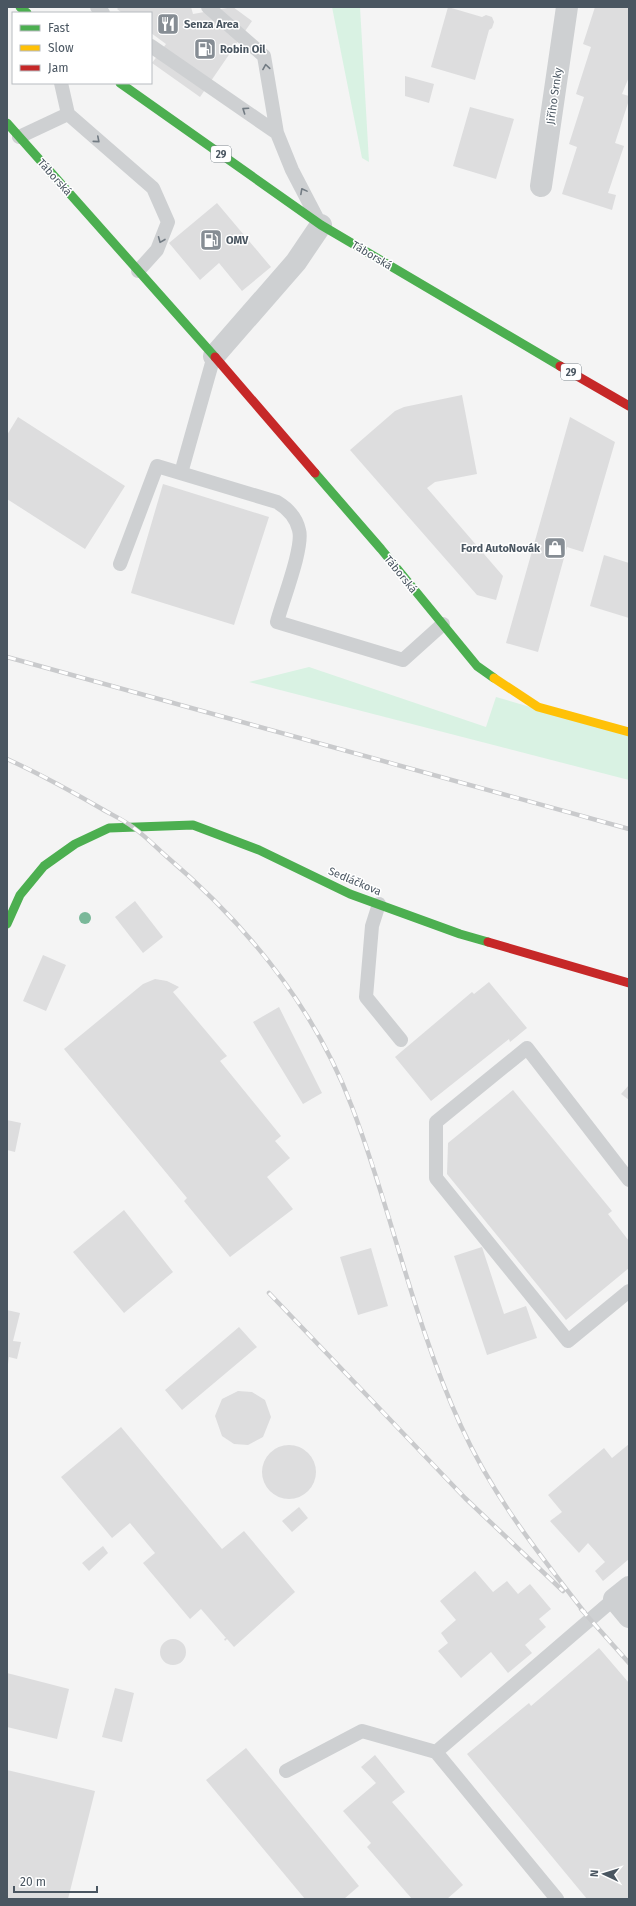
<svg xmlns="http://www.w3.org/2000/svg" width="636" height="1906" viewBox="0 0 636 1906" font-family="'Fira Sans',sans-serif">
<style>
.green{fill:#d9f2e3}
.building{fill:#ddddde}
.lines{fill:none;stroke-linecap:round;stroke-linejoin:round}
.lane{stroke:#ced0d2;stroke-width:14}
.street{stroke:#ced0d2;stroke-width:22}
.fast{stroke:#4caf50;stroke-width:9}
.slow{stroke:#ffc107;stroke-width:9}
.jam{stroke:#c62828;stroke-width:9}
.rail-casing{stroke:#c9cacc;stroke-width:4.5}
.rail{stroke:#fff;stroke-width:3;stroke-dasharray:9;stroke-linecap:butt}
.tree{fill:#7ab899}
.oneway{stroke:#727b83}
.labels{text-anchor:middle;stroke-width:3;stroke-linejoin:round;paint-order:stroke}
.shield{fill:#fff;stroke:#808990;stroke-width:1}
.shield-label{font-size:10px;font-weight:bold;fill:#4a5661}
.poi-label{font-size:11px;font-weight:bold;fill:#4a5661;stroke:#fff;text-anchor:start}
.street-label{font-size:11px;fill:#4a5661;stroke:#fff}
</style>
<rect width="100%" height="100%" fill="#f4f4f4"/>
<!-- green -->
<path class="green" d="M332,7H360L369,162L362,158Z
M309,667L486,727L496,697L629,736V780L249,682Z"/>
<!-- building -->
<path class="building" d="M119,7H191L193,14L233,7L252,21L200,97L152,63L166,44L151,33V13H122L117,9Z
M448,7L482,17L486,15L492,17L494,22L492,28L489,30L475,80L431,67Z
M595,7H629V77L622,94L629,96V100L615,143L624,146L608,193L616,195L612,210L562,194L577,147L569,144L584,97L576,94L591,47L583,44Z
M405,76L434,84L429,103L405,96Z
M470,107L514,119L496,179L453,166Z
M217,203L271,267L242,291L219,263L200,280L169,243Z
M462,395L477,474L435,482L427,488L503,576L496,600L477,595L350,450L395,411L404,407Z
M18,417L125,486L85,549L7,499V435Z
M570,417L615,442L583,552L567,547L538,652L506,643Z
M163,484L269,517L234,625L131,593Z
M604,555L629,563V618L590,606Z
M135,901L163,937L143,953L115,917Z
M43,955L66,965L46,1011L23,1001Z
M155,979L167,981L179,987L173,992L227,1056L220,1061L281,1136L275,1141L290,1158L267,1177L293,1209L230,1257L184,1201L187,1198L64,1049L143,984Z
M489,982L527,1028L510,1042L509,1039L431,1101L395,1057L472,992L474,994Z
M279,1007L322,1093L303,1104L253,1022Z
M629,1085V1100L621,1094Z
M513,1090L612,1211L608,1214L629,1241V1268L566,1320L447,1174L448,1143Z
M7,1120L21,1123L15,1152L7,1150Z
M124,1210L173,1272L124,1313L73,1252Z
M482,1247L504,1314L526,1306L537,1338L487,1355L454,1256Z
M371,1248L388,1306L358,1315L340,1257Z
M7,1310L20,1313L13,1341L21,1342L17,1359L9,1357L8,1364Z
M239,1327L257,1347L182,1410L165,1390Z
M238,1391L252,1392L265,1400L271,1417L263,1437L248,1445L234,1444L222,1436L215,1416L222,1399Z
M121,1427L222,1549L244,1531L295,1592L234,1647L227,1639L225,1641L224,1639L226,1638L201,1609L190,1619L143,1563L155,1553L130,1523L112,1538L61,1477Z
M629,1444V1559L603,1581L595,1571L605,1562L588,1543L579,1553L550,1521L562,1512L548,1495L604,1448L612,1458Z
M262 1472a27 27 0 1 1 54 0a27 27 0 1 1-54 0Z
M299,1507L308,1518L292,1532L282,1521Z
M103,1546L108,1553L89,1571L82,1563Z
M475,1571L493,1592L507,1581L518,1594L530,1584L551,1609L539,1619L546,1627L525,1645L532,1653L508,1673L491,1652L461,1678L438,1651L448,1643L441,1633L456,1620L440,1601Z
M160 1652a13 13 0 1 1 26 0a13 13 0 1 1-26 0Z
M599,1648L629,1683V1899H587L467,1754L529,1703L531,1706Z
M7,1673L69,1689L57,1739L7,1727Z
M115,1688L134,1693L122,1742L102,1737Z
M246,1748L359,1886L344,1899H305L206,1780Z
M375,1755L405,1792L392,1802L463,1885L447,1899H412L367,1847L371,1843L343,1811L376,1783L361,1767Z
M7,1770L95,1791L68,1899H7Z"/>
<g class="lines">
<!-- lane -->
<path class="lane" d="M97,7L103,13
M208,7L264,56L277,133L292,170L318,220
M151,46L277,133
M61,83L68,114L153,188L168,222L157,250L138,271
M19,137L68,114
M181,473L214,356
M120,564L157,466L277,502C287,508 296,517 299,530C304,547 282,602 277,622L403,660L443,624
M379,904L372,926L366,997L401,1040
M629,1180L527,1048L436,1122V1178L568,1341L629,1291
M286,1771L362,1731L436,1752
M557,1899L436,1752L614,1599"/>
<!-- street -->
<path class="street" d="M541,186L567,7
M214,356L296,262L321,225
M629,1587L614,1599L629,1617"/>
<!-- fast -->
<path class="fast" d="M20,7L27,13
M120,83L321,225L560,366
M7,123L215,357
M315,473L381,549L477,666L494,678
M7,924L20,895L44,866L75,844L109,828L193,825L259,850L350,894L460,934L488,942"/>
<!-- slow -->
<path class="slow" d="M494,678L538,707L629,732"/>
<!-- jam -->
<path class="jam" d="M215,357L315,473
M560,366L629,406
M488,942L629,983"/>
<!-- rail casing -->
<g class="rail-casing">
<path id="rail" d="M7,657L629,829
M7,759C40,774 71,791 102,809C112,815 124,820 134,828C145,836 156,847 166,856C246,924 315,1008 352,1107C392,1212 414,1324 461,1426C492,1495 539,1554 585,1613
M269,1293L465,1498L563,1591
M581,1609L629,1663"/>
</g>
<!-- rail -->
<use href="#rail" class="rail"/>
</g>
<!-- trees -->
<circle class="tree" cx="85" cy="918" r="6"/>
<!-- one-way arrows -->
<defs><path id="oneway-chevron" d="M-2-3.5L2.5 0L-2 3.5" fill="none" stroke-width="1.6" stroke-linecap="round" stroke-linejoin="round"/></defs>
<g class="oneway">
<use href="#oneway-chevron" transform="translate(266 67) rotate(-99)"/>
<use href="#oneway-chevron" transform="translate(245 110) rotate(-146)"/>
<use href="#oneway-chevron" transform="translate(97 140) rotate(41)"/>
<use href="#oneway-chevron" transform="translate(303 191) rotate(-118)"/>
<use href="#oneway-chevron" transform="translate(161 240) rotate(112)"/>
</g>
<!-- icons -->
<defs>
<g id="restaurant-square" transform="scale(1.15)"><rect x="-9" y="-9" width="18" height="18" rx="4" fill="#868d94" stroke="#fff"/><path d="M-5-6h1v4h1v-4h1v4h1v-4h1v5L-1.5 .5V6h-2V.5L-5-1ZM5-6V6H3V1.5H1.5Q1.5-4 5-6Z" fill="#fff"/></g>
<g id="fuel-square" transform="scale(1.15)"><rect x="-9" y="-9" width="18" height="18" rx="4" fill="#868d94" stroke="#fff"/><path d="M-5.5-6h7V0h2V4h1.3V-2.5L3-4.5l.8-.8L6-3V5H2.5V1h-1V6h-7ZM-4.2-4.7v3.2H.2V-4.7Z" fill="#fff"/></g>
<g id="shop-square" transform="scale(1.15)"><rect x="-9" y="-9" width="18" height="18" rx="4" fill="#868d94" stroke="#fff"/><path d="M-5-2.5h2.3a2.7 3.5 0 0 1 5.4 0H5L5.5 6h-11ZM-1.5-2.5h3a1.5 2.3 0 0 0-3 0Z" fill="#fff"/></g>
</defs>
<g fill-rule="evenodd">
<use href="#restaurant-square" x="168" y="24"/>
<use href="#fuel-square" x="205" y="49"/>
<use href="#fuel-square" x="211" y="240"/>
<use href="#shop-square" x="555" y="548"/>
</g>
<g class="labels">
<!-- shield labels -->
<g class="shield">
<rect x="211" y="146" width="20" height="16" rx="3"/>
<rect x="561" y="364" width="20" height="16" rx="3"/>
</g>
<g class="shield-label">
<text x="221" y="158">29</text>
<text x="571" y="376">29</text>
</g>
<!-- poi labels -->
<g class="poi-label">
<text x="184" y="28">Senza Area</text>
<text x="220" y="53">Robin Oil</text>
<text x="226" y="244">OMV</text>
<text x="540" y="552" text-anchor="end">Ford AutoNovák</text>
</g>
<!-- street labels -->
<g class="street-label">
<text transform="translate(554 96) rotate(-82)" y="4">Jiřího Srnky</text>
<text transform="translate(55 177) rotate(48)" y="4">Táborská</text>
<text transform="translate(372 255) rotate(31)" y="4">Táborská</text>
<text transform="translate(401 574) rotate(51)" y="4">Táborská</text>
<text transform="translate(355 881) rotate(23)" y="4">Sedláčkova</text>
</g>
</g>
<!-- border -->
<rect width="636" height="1906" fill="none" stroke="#4a5661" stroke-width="16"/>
<!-- legend -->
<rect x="12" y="12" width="140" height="72" fill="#ffffff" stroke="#b7bbc0"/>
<rect x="20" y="25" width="20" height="6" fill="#4caf50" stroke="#b7bbc0"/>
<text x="48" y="32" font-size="12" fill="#4a5661">Fast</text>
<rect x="20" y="45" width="20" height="6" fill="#ffc107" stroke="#b7bbc0"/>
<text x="48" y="52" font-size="12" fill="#4a5661">Slow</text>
<rect x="20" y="65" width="20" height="6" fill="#c62828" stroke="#b7bbc0"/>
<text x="48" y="72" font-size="12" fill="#4a5661">Jam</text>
<!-- north arrow -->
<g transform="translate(604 1874) rotate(274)" stroke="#ffffff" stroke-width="3" paint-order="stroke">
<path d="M0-3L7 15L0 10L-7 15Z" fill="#4a5661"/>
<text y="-6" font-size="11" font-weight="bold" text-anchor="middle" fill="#4a5661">N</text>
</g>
<!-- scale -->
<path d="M14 1886v6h83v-6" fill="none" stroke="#4a5661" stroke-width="2"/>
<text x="20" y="1886" font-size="12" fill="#4a5661" stroke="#ffffff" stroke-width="3" paint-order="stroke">20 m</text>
</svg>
